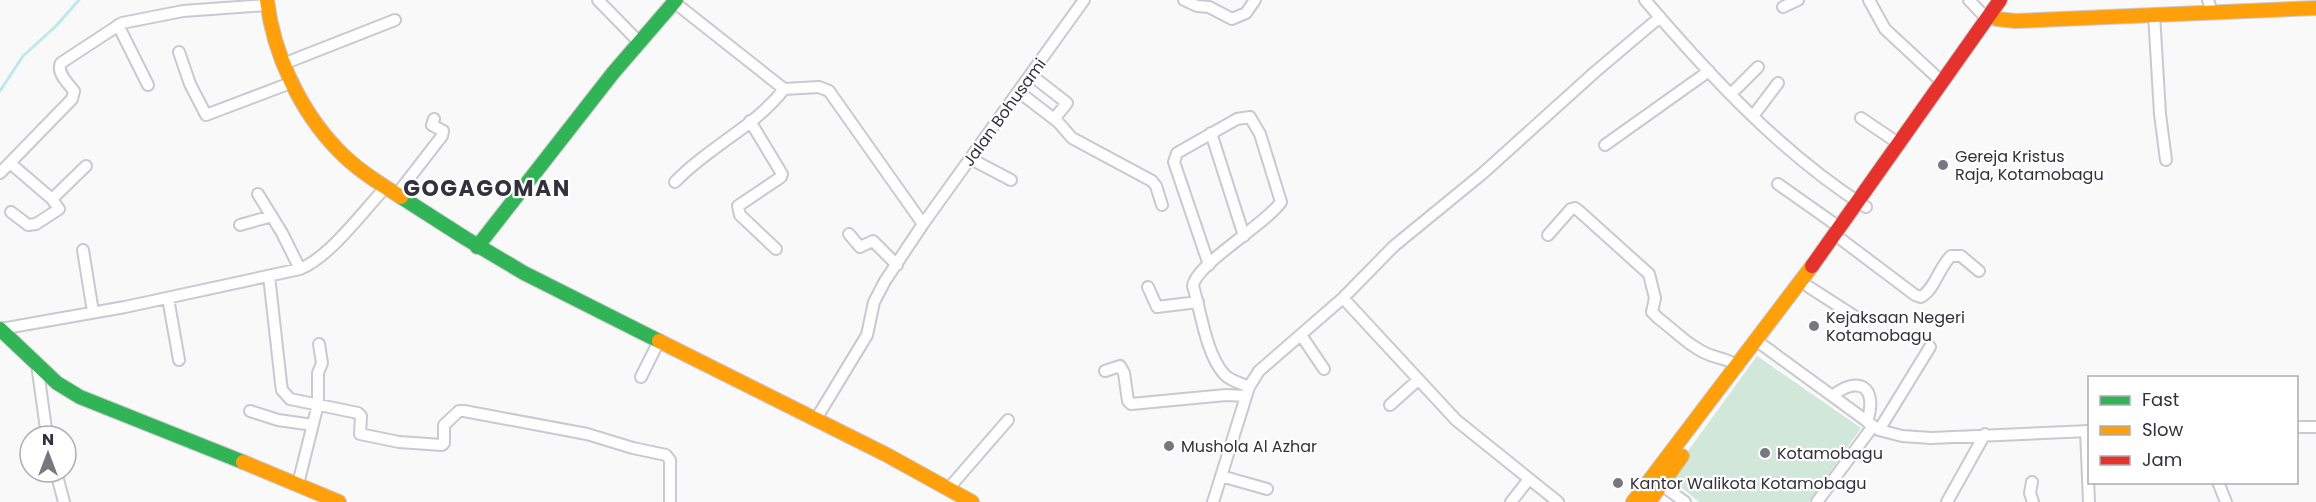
<svg xmlns="http://www.w3.org/2000/svg" width="2316" height="502" viewBox="0 0 2316 502" font-family="Poppins,sans-serif">
<style>
.green{fill:#d0e7d9}
.lines{fill:none;stroke-linecap:round;stroke-linejoin:round}
.stream{stroke:#bee8ea;stroke-width:3}
.street-casing{stroke:#c9c9cf;stroke-width:14}
.fast-casing{stroke:#c9c9cf;stroke-width:16}
.slow-casing{stroke:#c9c9cf;stroke-width:16}
.jam-casing{stroke:#c9c9cf;stroke-width:16}
.street{stroke:#fefefe;stroke-width:10}
.fast{stroke:#30b455;stroke-width:14}
.slow{stroke:#ff9f0a;stroke-width:14}
.jam{stroke:#e5322d;stroke-width:14}
.poi-dot{fill:#78777f;stroke:#fff;stroke-width:2}
.labels{text-anchor:middle;stroke-width:4.5;stroke-linejoin:round;paint-order:stroke}
.street-label{font-size:16px;fill:#33313e;stroke:#fff}
.poi-label{font-size:16px;fill:#33313e;stroke:#fff;text-anchor:start}
.district-label{font-size:22px;font-weight:bold;letter-spacing:1.5px;fill:#33313e;stroke:#fff}
</style>
<rect width="100%" height="100%" fill="#f9f9f9"/>
<!-- green -->
<path class="green" d="M1757,356L1861,428L1809,502H1699L1669,477Z"/>
<g class="lines">
<!-- stream -->
<path class="stream" d="M0,91L23,56L56,26L79,0"/>
<!-- street casing -->
<g class="street-casing">
<path id="street" d="M598,0L639,42
M1184,0L1197,6L1209,7L1232,19L1246,13L1255,0
M1645,0C1710,76 1781,153 1866,207
M1869,0L1885,29L1941,81
M1969,0L1987,19
M2208,0L2212,12
M674,2L784,89L819,87L829,91L923,224
M1783,7L1798,0
M2154,14L2160,114L2166,160
M118,25L148,85
M179,52L190,84L206,115L293,82
M283,64L395,20
M1031,75L1067,103L1054,119
M1019,92L1058,122L1072,138L1152,181L1156,186L1162,205
M1731,94L1758,67
M1753,116L1778,83
M1861,118L1898,143
M750,121L782,174L781,177L738,206L740,215L776,249
M1211,133L1244,236
M1605,145L1709,71
M971,159L1011,180
M10,163L52,199L86,166
M0,173L72,99L74,91C68,83 56,73 61,63L122,23L183,11L267,5
M675,182C708,147 755,127 784,89
M1778,184L1839,227
M258,194L282,233L300,269
M397,194L442,136L443,131L432,125L434,119
M11,212L28,225L36,224L59,209L52,199
M240,225L272,216
M849,234L860,247L873,241L897,265
M1548,235L1571,209L1575,208L1579,211L1649,274L1655,298L1652,312L1658,318C1674,330 1691,348 1710,355C1721,359 1728,359 1738,366
M1842,240L1915,295L1921,297C1935,289 1939,267 1951,256H1961L1979,271
M83,250L93,312
M1209,265L1174,162L1177,153L1237,119L1250,117L1260,134L1281,202C1266,224 1196,264 1193,286C1201,312 1206,354 1224,374C1230,381 1241,383 1249,387
M269,276L281,383L282,390L290,399L358,413L361,416L360,434L399,442L442,445L444,443V425L459,411H464L587,434L633,448L666,455L670,460V502
M1148,287L1157,307L1198,302
M1809,287L1854,316
M168,298L179,360
M1343,298L1456,420L1558,502
M0,329L125,307L300,269C330,257 363,211 386,187
M1301,335L1324,369
M1757,341L1879,430L1902,436L1931,438L2090,431
M37,364L47,436
M1105,371L1120,366L1124,373L1128,401L1131,404L1226,395L1246,396
M641,377L659,341
M1832,396C1860,374 1878,388 1867,422
M1390,405L1418,380
M250,411L278,420L313,425
M816,419L867,335L874,302L885,281L923,224L1084,0
M2296,427H2316
M1879,430L1930,347
M2086,431L2089,502
M56,472L64,502
M1221,476L1267,489
M1656,481L1685,502
M2032,482L2030,493L2033,502
M2218,482L2226,502
M298,484L318,404V373L322,363L319,344
M949,488L1008,420
M1213,502L1249,387L1259,371L1343,298L1394,246L1482,174L1595,72L1660,17
M1511,502L1529,479
M1817,502L1873,426
M1947,502L1985,434"/>
</g>
<!-- fast casing -->
<g class="fast-casing">
<path id="fast" d="M401,197L465,238L524,273L659,341
M477,247L613,73L676,0
M0,329L57,383L80,397L243,462"/>
</g>
<!-- slow casing -->
<g class="slow-casing">
<path id="slow" d="M267,0C273,53 300,111 338,150C356,169 379,183 401,197
M1990,15L1997,19L2016,21L2316,8
M659,341L887,455L972,502
M243,462L339,502
M1633,502L1812,266
M1649,502L1682,456"/>
</g>
<!-- jam casing -->
<g class="jam-casing">
<path id="jam" d="M1812,266L2000,0"/>
</g>
<!-- street -->
<use href="#street" class="street"/>
<!-- fast -->
<use href="#fast" class="fast"/>
<!-- slow -->
<use href="#slow" class="slow"/>
<!-- jam -->
<use href="#jam" class="jam"/>
</g>
<!-- markers -->
<g class="poi-dot">
<circle cx="1943" cy="165" r="6"/>
<circle cx="1814" cy="326" r="6"/>
<circle cx="1169" cy="446" r="6"/>
<circle cx="1765" cy="453" r="6"/>
<circle cx="1618" cy="483" r="6"/>
</g>
<g class="labels">
<!-- street labels -->
<g class="street-label">
<text transform="translate(1004 112) rotate(-54)" y="6">Jalan Bohusami</text>
</g>
<!-- poi labels -->
<g class="poi-label">
<text x="1955" y="162">Gereja Kristus<tspan x="1955" dy="18">Raja, Kotamobagu</tspan></text>
<text x="1826" y="323">Kejaksaan Negeri<tspan x="1826" dy="18">Kotamobagu</tspan></text>
<text x="1181" y="452">Mushola Al Azhar</text>
<text x="1777" y="459">Kotamobagu</text>
<text x="1630" y="489">Kantor Walikota Kotamobagu</text>
</g>
<!-- district labels -->
<g class="district-label">
<text x="487" y="196">GOGAGOMAN</text>
</g>
</g>
<!-- legend -->
<rect x="2088" y="376" width="210" height="108" fill="#ffffff" stroke="#adadb2" stroke-width="1.5"/>
<rect x="2100" y="396" width="30" height="9" fill="#30b455" stroke="#adadb2" stroke-width="1.5"/>
<text x="2142" y="406" font-size="18" fill="#33313e">Fast</text>
<rect x="2100" y="426" width="30" height="9" fill="#ff9f0a" stroke="#adadb2" stroke-width="1.5"/>
<text x="2142" y="436" font-size="18" fill="#33313e">Slow</text>
<rect x="2100" y="456" width="30" height="9" fill="#e5322d" stroke="#adadb2" stroke-width="1.5"/>
<text x="2142" y="466" font-size="18" fill="#33313e">Jam</text>
<!-- north arrow -->
<g transform="translate(48 454)"><circle r="28" fill="#ffffff" stroke="#adadb2" stroke-width="1.5"/>
<path d="M0-4.5L10 22L0 15L-10 22Z" fill="#78777f"/>
<text y="-9" font-size="16" font-weight="bold" text-anchor="middle" fill="#33313e">N</text>
</g>
</svg>
